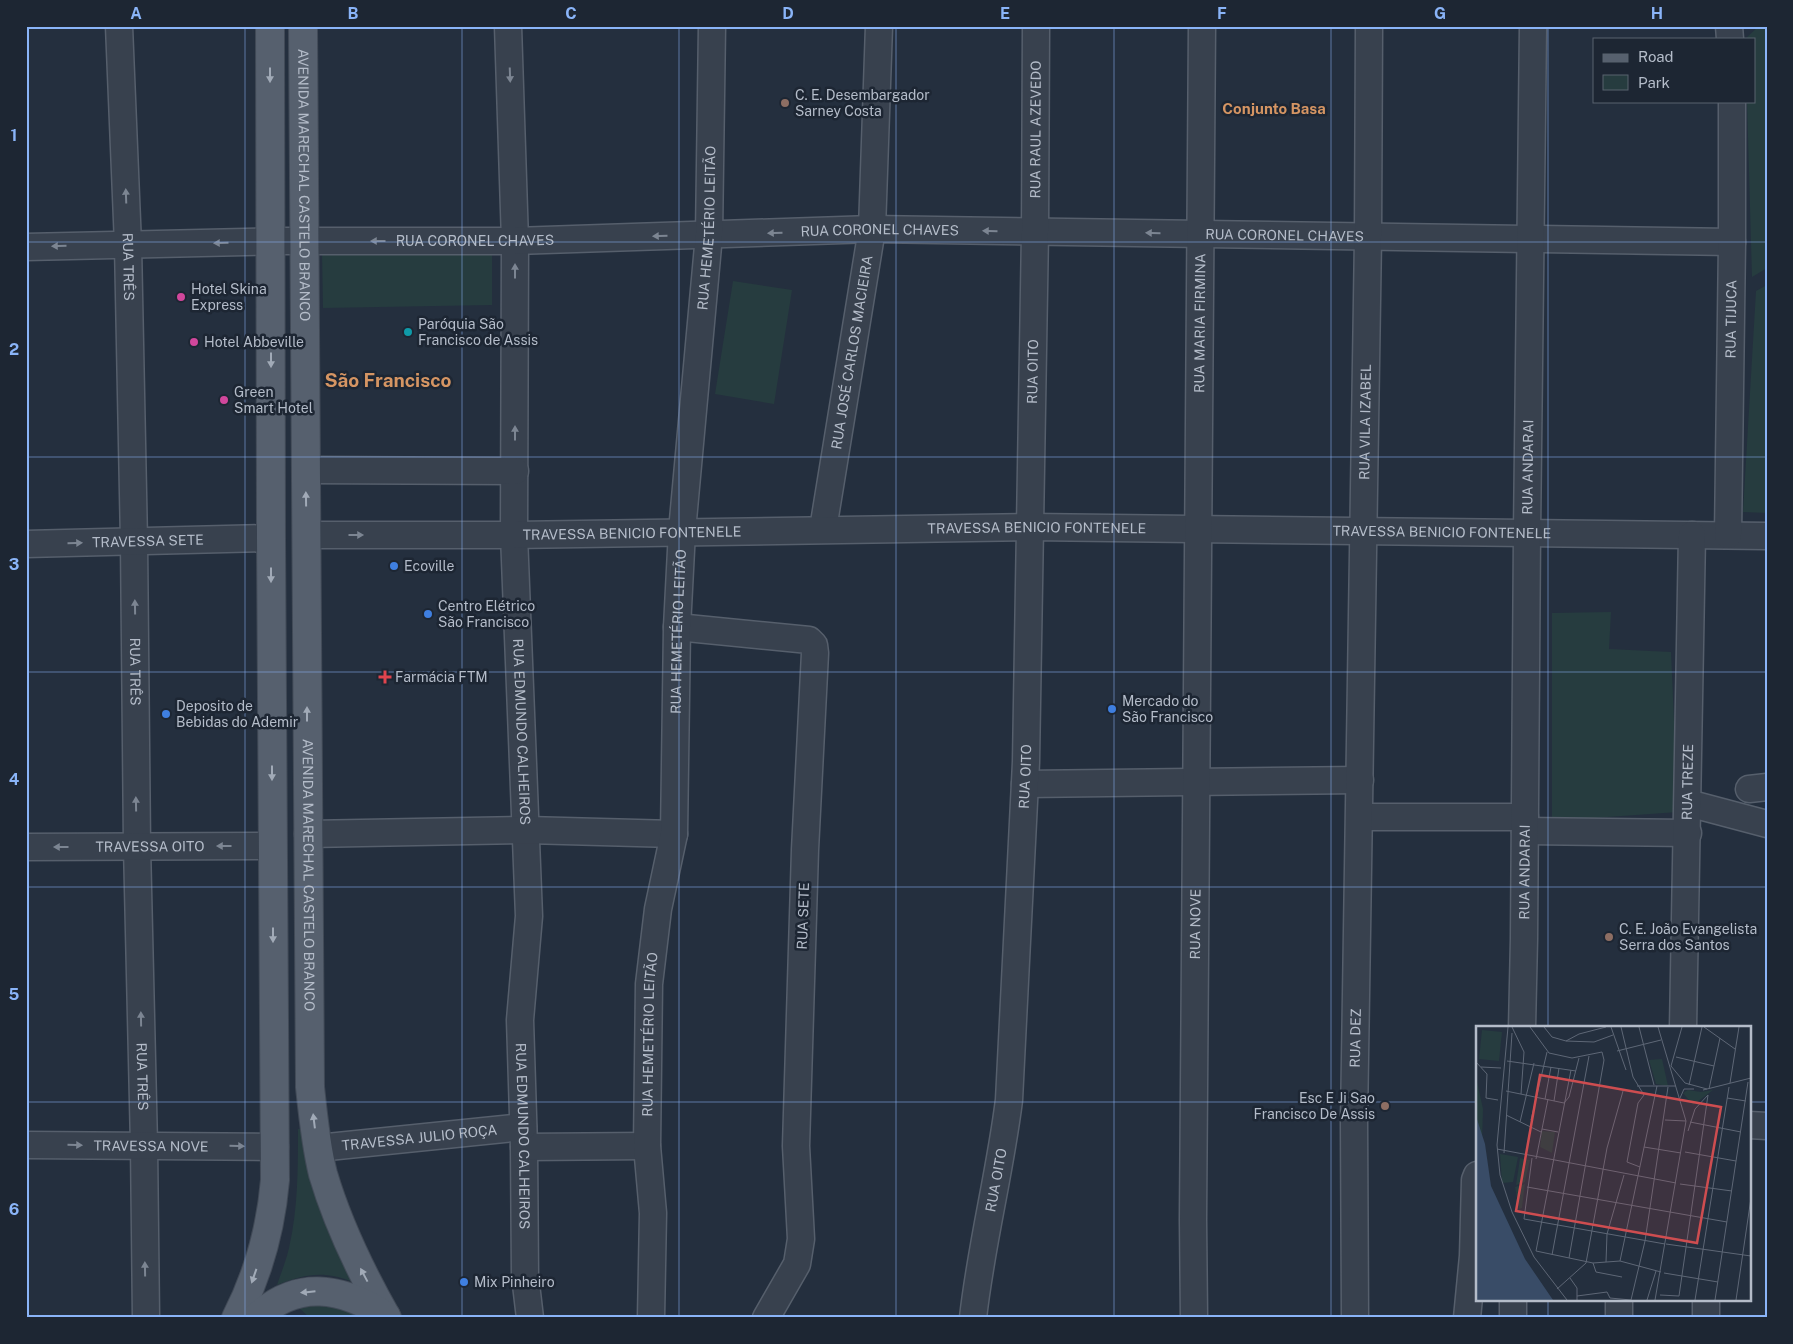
<svg xmlns="http://www.w3.org/2000/svg" width="1793" height="1344" viewBox="0 0 1793 1344" font-family="'Public Sans',sans-serif">
<style>
.green{fill:#263c3f}
.lines{fill:none;stroke-linecap:round;stroke-linejoin:round}
.minor-casing{stroke:#565f6c;stroke-width:29}
.major-casing{stroke:#414a57;stroke-width:30}
.minor{stroke:#38414e;stroke-width:26}
.major{stroke:#56606e;stroke-width:28}
.oneway{fill:#a1aab7}
.oneway2{fill:#7c8592}
.grid{fill:none;stroke:#8ab4f8;stroke-width:1;stroke-opacity:0.55}
.education-dot{fill:#8d6e63;stroke:#1d2633;stroke-width:2}
.hotel-dot{fill:#d1479c;stroke:#1d2633;stroke-width:2}
.culture-dot{fill:#0f9aa8;stroke:#1d2633;stroke-width:2}
.shop-dot{fill:#3f7fe0;stroke:#1d2633;stroke-width:2}
.health-dot{fill:#e0444e;stroke:#1d2633;stroke-width:2}
.labels{text-anchor:middle;stroke-width:5;stroke-linejoin:round;paint-order:stroke}
.poi-label{font-size:14px;fill:#b4bcc9;stroke:#1d2633;text-anchor:start}
.street-label{font-size:14px;fill:#b4bcc9;stroke:#1d2633}
.neighbourhood-label{font-size:15px;font-weight:bold;fill:#d59563;stroke:#1d2633}
.district-label{font-size:19px;font-weight:bold;fill:#d59563;stroke:#1d2633}
.inset-road{fill:none;stroke:#5e6776;stroke-width:1}
.view{fill:#ce4d50;fill-opacity:0.15;stroke:#ce4d50;stroke-width:2.5}
.inset-edge{fill:none;stroke:#b4bcc9;stroke-width:2.5}
.neatline{fill:none;stroke:#8ab4f8;stroke-width:2}
.grid-label{font-size:16px;text-anchor:middle;font-weight:bold;fill:#8ab4f8}
</style>
<rect width="100%" height="100%" fill="#242f3e"/>
<!-- green -->
<path class="green" d="M1759,26H1767V268L1752,277L1747,101H1754V39H1745Z
M492,251V305L323,308L322,253Z
M733,281L792,290L774,404L715,394Z
M1767,285V513L1743,512L1756,291Z
M1611,612L1609,649L1671,652L1678,812L1552,821V613Z
M298,1129H304L353,1282C324,1270 305,1274 277,1285C281,1273 286,1261 289,1248C298,1209 298,1169 298,1129Z
M317,1304H332L362,1318H310L298,1307Z"/>
<g class="lines">
<!-- minor casing -->
<g class="minor-casing">
<g id="minor">
<path id="s1" d="M119,26L128,245L134,542L137,846L144,1145L146,1318"/>
<path id="s2" d="M508,26L515,241L514,535L529,916L520,1020L524,1147L525,1276L530,1318"/>
<path d="M1729,26L1730,39"/>
<path id="s3" d="M26,247L285,241H515L872,229L1732,242"/>
<path d="M306,470L515,471"/>
<path id="s4" d="M823,529L872,229L879,26"/>
<path id="s5" d="M307,535H514L1031,527L1767,536"/>
<path id="s6" d="M1728,535L1732,242V101"/>
<path id="s7" d="M26,544L271,538"/>
<path d="M677,627L809,640L814,645L815,653L805,850L796,1146L801,1239L797,1264L766,1318"/>
<path d="M1025,784L1360,780"/>
<path d="M1749,789L1767,787"/>
<path d="M1688,803L1767,824"/>
<path d="M1360,817H1525"/>
<path d="M1525,831L1688,833"/>
<path d="M308,834L527,830L674,834"/>
<path id="s8" d="M26,847L272,846"/>
<path id="s9" d="M1522,1028L1524,939L1527,533L1533,26"/>
<path id="s10" d="M1683,1028L1692,535"/>
<path d="M1749,1125L1767,1126"/>
<path id="s11" d="M26,1145L275,1147"/>
<path d="M524,1147L647,1146"/>
<path id="s12" d="M318,1148L523,1127"/>
<path d="M1619,1300V1318"/>
<path id="s13" d="M651,1318L653,1213L647,1146L649,984L658,909L674,834L677,627L682,531L709,235L712,26"/>
<path id="s14" d="M973,1318C981,1245 1000,1173 1009,1100L1026,762L1035,232L1036,26"/>
<path id="s15" d="M1194,1318L1193,1220L1202,26"/>
<path id="s16" d="M1355,1318L1354,1121L1368,237L1369,26"/>
<path d="M1467,1318L1473,1256L1475,1180L1477,1175"/>
<path d="M1513,1318V1300"/>
<path d="M1706,1318V1300"/>
</g>
</g>
<!-- major casing -->
<g class="major-casing">
<g id="major">
<path id="s17" d="M303,26L310,1087C313,1116 316,1146 323,1174C338,1225 361,1272 387,1318"/>
<path d="M236,1318C258,1275 271,1227 275,1180L271,538L270,26"/>
<path d="M256,1318C297,1279 342,1287 386,1316"/>
</g>
</g>
<!-- minor -->
<use href="#minor" class="minor"/>
<!-- major -->
<use href="#major" class="major"/>
</g>
<!-- one-way arrows -->
<defs><path id="oneway-solid" d="M-6-.8H1V-3.2L6.5 0L1 3.2V.8H-6Z" transform="scale(1.25)"/></defs>
<g class="oneway">
<use href="#oneway-solid" transform="translate(270 75) rotate(90)"/>
<use href="#oneway-solid" transform="translate(271 360) rotate(90)"/>
<use href="#oneway-solid" transform="translate(306 499) rotate(-91)"/>
<use href="#oneway-solid" transform="translate(271 575) rotate(90)"/>
<use href="#oneway-solid" transform="translate(307 714) rotate(-90)"/>
<use href="#oneway-solid" transform="translate(272 773) rotate(90)"/>
<use href="#oneway-solid" transform="translate(273 935) rotate(90)"/>
<use href="#oneway-solid" transform="translate(314 1121) rotate(-97)"/>
<use href="#oneway-solid" transform="translate(364 1275) rotate(-118)"/>
<use href="#oneway-solid" transform="translate(254 1276) rotate(109)"/>
<use href="#oneway-solid" transform="translate(308 1292) rotate(174)"/>
</g>
<g class="oneway2">
<use href="#oneway-solid" transform="translate(510 75) rotate(88)"/>
<use href="#oneway-solid" transform="translate(126 196) rotate(-92)"/>
<use href="#oneway-solid" transform="translate(990 231) rotate(-179)"/>
<use href="#oneway-solid" transform="translate(775 233) rotate(178)"/>
<use href="#oneway-solid" transform="translate(1153 233) rotate(-179)"/>
<use href="#oneway-solid" transform="translate(660 236) rotate(178)"/>
<use href="#oneway-solid" transform="translate(378 241) rotate(180)"/>
<use href="#oneway-solid" transform="translate(221 243) rotate(179)"/>
<use href="#oneway-solid" transform="translate(59 246) rotate(179)"/>
<use href="#oneway-solid" transform="translate(515 271) rotate(-90)"/>
<use href="#oneway-solid" transform="translate(515 433) rotate(-90)"/>
<use href="#oneway-solid" transform="translate(356 535)"/>
<use href="#oneway-solid" transform="translate(75 543) rotate(-2)"/>
<use href="#oneway-solid" transform="translate(135 607) rotate(-91)"/>
<use href="#oneway-solid" transform="translate(136 804) rotate(-91)"/>
<use href="#oneway-solid" transform="translate(224 846) rotate(180)"/>
<use href="#oneway-solid" transform="translate(61 847) rotate(180)"/>
<use href="#oneway-solid" transform="translate(141 1019) rotate(-91)"/>
<use href="#oneway-solid" transform="translate(75 1145) rotate(1)"/>
<use href="#oneway-solid" transform="translate(237 1146) rotate(1)"/>
<use href="#oneway-solid" transform="translate(145 1269) rotate(-91)"/>
</g>
<!-- grid -->
<path class="grid" d="M245,26V1318M462,26V1318M679,26V1318M896,26V1318M1114,26V1318M1331,26V1318M1548,26V1028M26,242H1767M26,457H1767M26,672H1767M26,887H1767M26,1102H1477M1749,1102H1767M1548,1300V1318"/>
<!-- markers -->
<g class="education-dot">
<circle cx="785" cy="103" r="5"/>
<circle cx="1609" cy="937" r="5"/>
<circle cx="1385" cy="1106" r="5"/>
</g>
<g class="hotel-dot">
<circle cx="181" cy="297" r="5"/>
<circle cx="194" cy="342" r="5"/>
<circle cx="224" cy="400" r="5"/>
</g>
<circle class="culture-dot" cx="408" cy="332" r="5"/>
<g class="shop-dot">
<circle cx="394" cy="566" r="5"/>
<circle cx="428" cy="614" r="5"/>
<circle cx="1112" cy="709" r="5"/>
<circle cx="166" cy="714" r="5"/>
<circle cx="464" cy="1282" r="5"/>
</g>
<path class="health-dot" d="M382.5 669.5h5v5h5v5h-5v5h-5v-5h-5v-5h5z"/>
<g class="labels">
<!-- poi labels -->
<g class="poi-label">
<text x="795" y="100">C. E. Desembargador<tspan x="795" dy="16">Sarney Costa</tspan></text>
<text x="191" y="294">Hotel Skina<tspan x="191" dy="16">Express</tspan></text>
<text x="418" y="329">Paróquia São<tspan x="418" dy="16">Francisco de Assis</tspan></text>
<text x="204" y="347">Hotel Abbeville</text>
<text x="234" y="397">Green<tspan x="234" dy="16">Smart Hotel</tspan></text>
<text x="404" y="571">Ecoville</text>
<text x="438" y="611">Centro Elétrico<tspan x="438" dy="16">São Francisco</tspan></text>
<text x="395" y="682">Farmácia FTM</text>
<text x="1122" y="706">Mercado do<tspan x="1122" dy="16">São Francisco</tspan></text>
<text x="176" y="711">Deposito de<tspan x="176" dy="16">Bebidas do Ademir</tspan></text>
<text x="1619" y="934">C. E. João Evangelista<tspan x="1619" dy="16">Serra dos Santos</tspan></text>
<text x="1375" y="1103" text-anchor="end">Esc E Ji Sao<tspan x="1375" dy="16">Francisco De Assis</tspan></text>
<text x="474" y="1287">Mix Pinheiro</text>
</g>
<!-- street labels -->
<g class="street-label">
<text dy="5" stroke="none"><textPath href="#s14" startOffset="1192">RUA RAUL AZEVEDO</textPath></text>
<text dy="5" stroke="none"><textPath href="#s17" startOffset="159">AVENIDA MARECHAL CASTELO BRANCO</textPath></text>
<text dy="5" stroke="none"><textPath href="#s13" startOffset="1094">RUA HEMETÉRIO LEITÃO</textPath></text>
<text dy="5" stroke="none"><textPath href="#s3" startOffset="854">RUA CORONEL CHAVES</textPath></text>
<text dy="5" stroke="none"><textPath href="#s3" startOffset="1259">RUA CORONEL CHAVES</textPath></text>
<text dy="5" stroke="none"><textPath href="#s3" startOffset="449">RUA CORONEL CHAVES</textPath></text>
<text dy="5" stroke="none"><textPath href="#s1" startOffset="241">RUA TRÊS</textPath></text>
<text dy="5" stroke="none"><textPath href="#s6" startOffset="216">RUA TIJUCA</textPath></text>
<text dy="5" stroke="none"><textPath href="#s15" startOffset="995">RUA MARIA FIRMINA</textPath></text>
<text dy="5" stroke="none"><textPath href="#s4" startOffset="179">RUA JOSÉ CARLOS MACIEIRA</textPath></text>
<text dy="5" stroke="none"><textPath href="#s14" startOffset="950">RUA OITO</textPath></text>
<text dy="5" stroke="none"><textPath href="#s16" startOffset="896">RUA VILA IZABEL</textPath></text>
<text dy="5" stroke="none"><textPath href="#s9" startOffset="561">RUA ANDARAI</textPath></text>
<text dy="5" stroke="none"><textPath href="#s5" startOffset="730">TRAVESSA BENICIO FONTENELE</textPath></text>
<text dy="5" stroke="none"><textPath href="#s5" startOffset="325">TRAVESSA BENICIO FONTENELE</textPath></text>
<text dy="5" stroke="none"><textPath href="#s5" startOffset="1135">TRAVESSA BENICIO FONTENELE</textPath></text>
<text dy="5" stroke="none"><textPath href="#s7" startOffset="122">TRAVESSA SETE</textPath></text>
<text dy="5" stroke="none"><textPath href="#s13" startOffset="689">RUA HEMETÉRIO LEITÃO</textPath></text>
<text dy="5" stroke="none"><textPath href="#s1" startOffset="646">RUA TRÊS</textPath></text>
<text dy="5" stroke="none"><textPath href="#s2" startOffset="706">RUA EDMUNDO CALHEIROS</textPath></text>
<text dy="5" stroke="none"><textPath href="#s14" startOffset="545">RUA OITO</textPath></text>
<text dy="5" stroke="none"><textPath href="#s10" startOffset="246">RUA TREZE</textPath></text>
<text dy="5" stroke="none"><textPath href="#s8" startOffset="124">TRAVESSA OITO</textPath></text>
<text dy="5" stroke="none"><textPath href="#s9" startOffset="156">RUA ANDARAI</textPath></text>
<text dy="5" stroke="none"><textPath href="#s17" startOffset="849">AVENIDA MARECHAL CASTELO BRANCO</textPath></text>
<text transform="translate(803 916) rotate(-88)" y="5">RUA SETE</text>
<text dy="5" stroke="none"><textPath href="#s15" startOffset="394">RUA NOVE</textPath></text>
<text dy="5" stroke="none"><textPath href="#s13" startOffset="284">RUA HEMETÉRIO LEITÃO</textPath></text>
<text dy="5" stroke="none"><textPath href="#s16" startOffset="280">RUA DEZ</textPath></text>
<text dy="5" stroke="none"><textPath href="#s1" startOffset="1051">RUA TRÊS</textPath></text>
<text dy="5" stroke="none"><textPath href="#s2" startOffset="1111">RUA EDMUNDO CALHEIROS</textPath></text>
<text dy="5" stroke="none"><textPath href="#s12" startOffset="102">TRAVESSA JULIO ROÇA</textPath></text>
<text dy="5" stroke="none"><textPath href="#s11" startOffset="125">TRAVESSA NOVE</textPath></text>
<text dy="5" stroke="none"><textPath href="#s14" startOffset="140">RUA OITO</textPath></text>
</g>
<!-- neighbourhood labels -->
<g class="neighbourhood-label">
<text x="1274" y="114">Conjunto Basa</text>
</g>
<!-- district labels -->
<g class="district-label">
<text x="388" y="387">São Francisco</text>
</g>
</g>
<!-- overview -->
<g transform="translate(1476 1026)">
<rect width="275" height="275" fill="#242f3e"/>
<path d="M6,4L26,6L23,35L3,33ZM186,33L192,60L180,58L173,34ZM0,51L7,83L6,115L0,116ZM212,64L225,66L237,64L217,79L207,67ZM66,105L79,106L76,127L64,121ZM24,128L42,131L37,156L26,157ZM44,132L54,134L49,156L40,159ZM49,158L46,182L43,183L39,161Z" fill="#263c3f"/>
<path d="M0,90L9,118L15,160L49,233L77,274H0Z" fill="#394c67"/>
<path class="inset-road" d="M32,1L21,119L24,149L36,186L58,231L91,274M36,1L48,26L45,68M54,1L73,27L96,32L126,26L128,34L93,232M68,1L76,11L90,15L103,8L130,1M135,1L150,44M145,1L157,51L168,69L162,77L151,136L164,141M163,1L178,59M228,1L259,23M90,15L118,16L137,9M141,25L185,14M200,31L238,40M31,35L100,45M0,36L11,48L10,72L22,74M195,40L206,1M195,40L209,57L231,63M5,41L25,42M95,44L60,225L117,237L144,235L185,246M254,57L263,1M213,59L226,1M161,60H200M233,63L244,12M227,64L275,52M30,65L88,77M204,72L208,63H218M251,72L270,75M69,73L75,41M78,75L83,42M88,77L93,71L103,32M30,89L65,106M55,94L71,26M189,94L210,95M44,96L58,37M214,96L265,106M66,103L82,106M212,105L219,83L232,69M168,121L205,127M21,123L200,157M209,126L260,135M28,127L36,7M56,132L48,193L189,218M60,133L72,73M204,158L256,165M51,161L251,196M190,218L275,230M76,229L113,30M144,235L181,60M130,236L131,208L148,149M117,237L120,246L146,251M188,247L242,256M94,252L101,262V274M81,263L110,237L131,122L147,65M184,269L203,270M101,270L131,266L134,272M203,270L232,69M134,272L155,274M155,274L169,215L192,61M171,274L180,245M179,274L210,95L182,1M219,274L253,61M239,274L272,56M260,274L275,172"/>
<path class="view" d="M64,49L245,81L221,217L40,185Z"/>
<rect width="275" height="275" class="inset-edge"/>
</g>
<!-- border -->
<rect width="1793" height="1344" fill="none" stroke="#1d2633" stroke-width="55"/>
<!-- legend -->
<rect x="1593" y="38" width="162" height="65" fill="#1d2633" stroke="#59626f"/>
<rect x="1603" y="54" width="25" height="8" fill="#56606e" stroke="#59626f"/>
<text x="1638" y="62" font-size="15" fill="#b4bcc9">Road</text>
<rect x="1603" y="75" width="25" height="15" fill="#263c3f" stroke="#59626f"/>
<text x="1638" y="88" font-size="15" fill="#b4bcc9">Park</text>
<rect x="28" y="28" width="1738" height="1288" class="neatline"/>
<g class="grid-label">
<text x="136" y="19">A</text>
<text x="353" y="19">B</text>
<text x="571" y="19">C</text>
<text x="788" y="19">D</text>
<text x="1005" y="19">E</text>
<text x="1222" y="19">F</text>
<text x="1440" y="19">G</text>
<text x="1657" y="19">H</text>
<text x="14" y="141">1</text>
<text x="14" y="355">2</text>
<text x="14" y="570">3</text>
<text x="14" y="785">4</text>
<text x="14" y="1000">5</text>
<text x="14" y="1215">6</text>
</g>
</svg>
